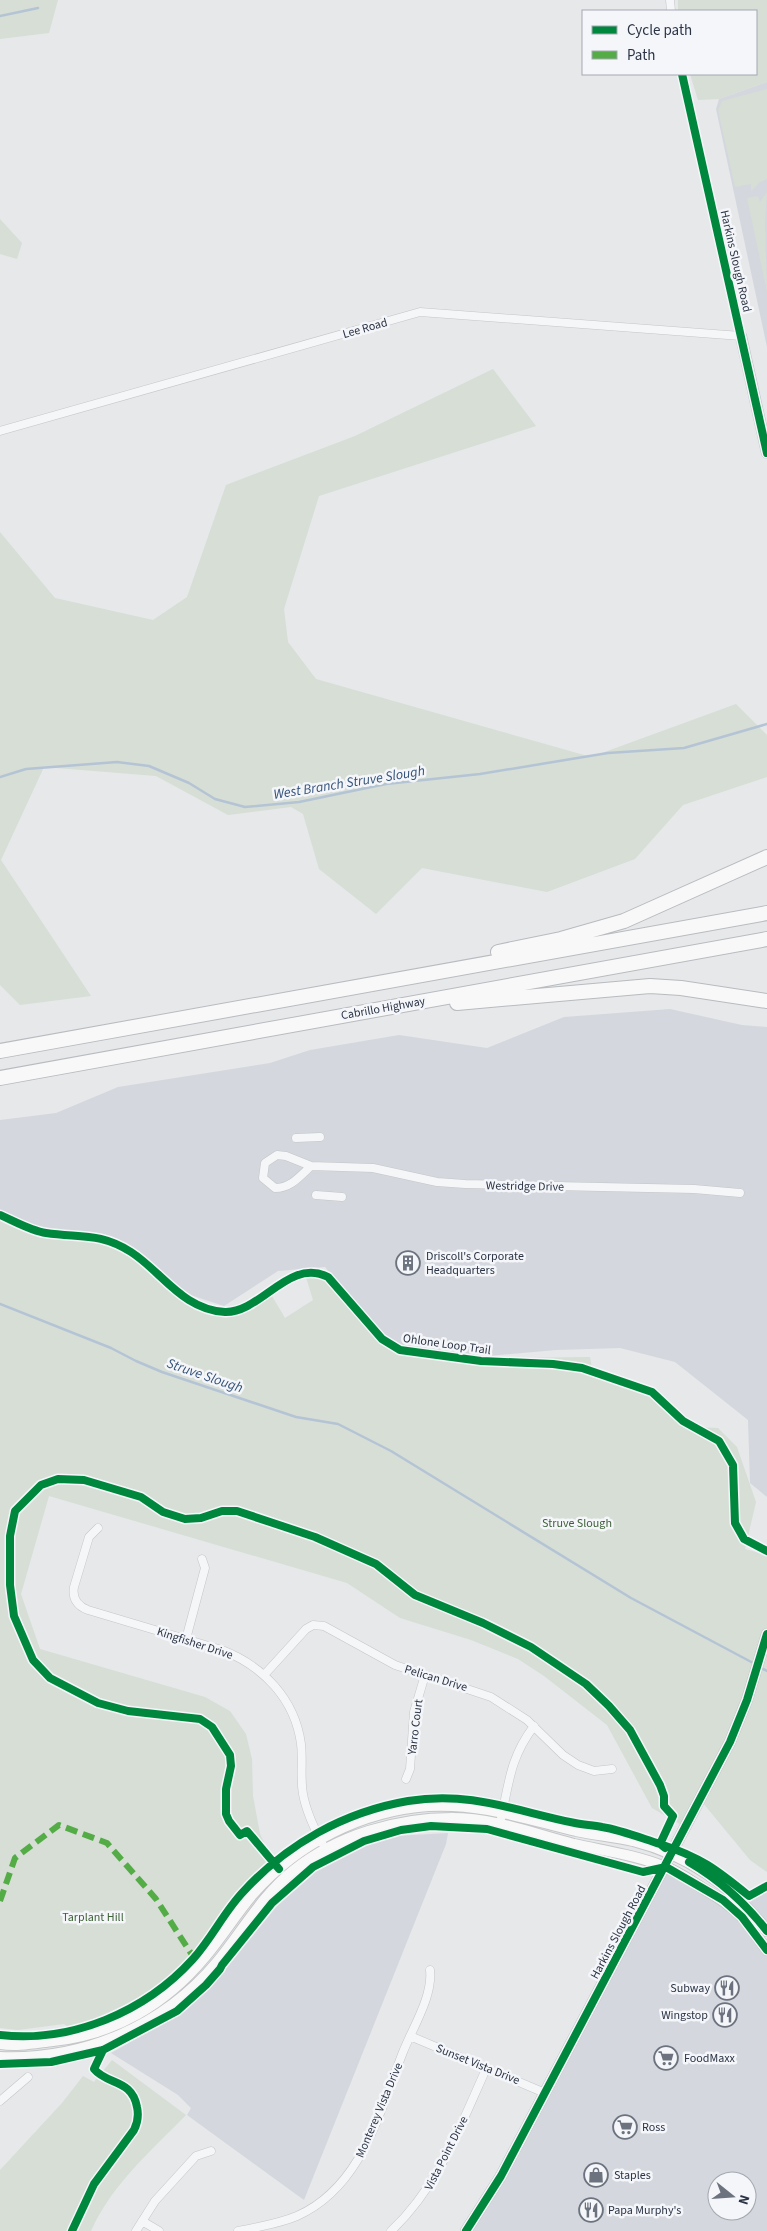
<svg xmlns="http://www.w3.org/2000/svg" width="767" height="2231" viewBox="0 0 767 2231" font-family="'Source Sans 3',sans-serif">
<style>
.built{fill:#d4d7dd;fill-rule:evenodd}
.green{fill:#d6ded6}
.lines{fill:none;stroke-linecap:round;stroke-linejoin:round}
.stream{stroke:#b4c4d5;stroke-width:2.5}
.street-casing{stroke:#c4c6c8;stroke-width:9}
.secondary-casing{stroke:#c4c6c8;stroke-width:12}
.highway-casing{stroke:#b8bbbf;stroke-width:16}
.street{stroke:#f5f6f7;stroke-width:8}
.secondary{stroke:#f8f8f8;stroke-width:10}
.highway{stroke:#f8f8f8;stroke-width:14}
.quiet{stroke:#54ac47;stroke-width:6;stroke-dasharray:12 6;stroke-linecap:butt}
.cycleway-casing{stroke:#f4f6f9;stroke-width:11}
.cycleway{stroke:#00873e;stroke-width:8}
.labels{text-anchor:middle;stroke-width:5;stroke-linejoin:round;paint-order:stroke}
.street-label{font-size:12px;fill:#2b3445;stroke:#f4f6f9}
.poi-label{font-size:12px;fill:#2b3445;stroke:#f4f6f9;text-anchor:start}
.park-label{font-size:12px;fill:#3f6138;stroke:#f4f6f9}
.water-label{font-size:14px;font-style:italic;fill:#34527a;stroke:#f4f6f9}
</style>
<rect width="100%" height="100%" fill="#e6e8ea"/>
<!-- built -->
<path class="built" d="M767,82V347L716,109L719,99Z
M670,1009L742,1025L767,1027V1497L750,1483L748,1420L675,1362L620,1348L556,1350L477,1357L388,1343L325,1267L278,1271L224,1306L181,1292L134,1253L102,1237L32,1227L0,1212V1120L56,1113L118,1087L270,1063L310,1050L399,1035L487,1048L564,1017Z
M448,1833L446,1844L304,2200L187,2115L191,2108L178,2095L111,2053L159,2026L190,2003L223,1972L286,1895L324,1865L359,1848L395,1836Z
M666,1867L721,1899L767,1950V2231H463L485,2204ZM717,2181H747V2211H717Z
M760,1890L767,1891V1925L750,1903Z"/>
<!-- green -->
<path class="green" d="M0,0H58L49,33L0,39Z
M678,0H767V82L719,99L698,100L690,74H756V11H678Z
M767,89V179L760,182L751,191V184L735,187L718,110L722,101Z
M767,192L765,226L767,292L747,198L758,196L760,202Z
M0,219L22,243L17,259L0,254Z
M493,369L536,426L319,496L284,609L288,642L316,679L591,757L736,704L767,735V777L683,805L635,859L547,892L422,868L376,914L319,869L303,814L291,807L228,815L156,776L44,767L1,860L91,996L20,1005L0,985V532L55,598L153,620L187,597L226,485L355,436Z
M0,1216L12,1222L108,1236L166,1289L193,1307L226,1310L269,1291L285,1318L313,1300L306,1277L326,1272L390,1343L506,1358L590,1357L592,1369L615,1380L650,1386L691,1427L718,1428L737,1447L756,1502L745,1549L767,1555V1872L750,1860L698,1797L685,1827L652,1808L607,1725L544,1676L518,1659L471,1640L400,1618L347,1583L49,1496L21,1594L40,1649L205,1697L230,1711L246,1734L252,1759L253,1796L260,1834L272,1859C240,1890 217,1926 187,1959C154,1994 114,2012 70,2028L64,2024L18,2030L0,2028Z
M112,2060L186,2115C151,2151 112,2184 91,2231H0V2170L62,2103L83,2076L94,2082Z"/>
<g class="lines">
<!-- stream -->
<path class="stream" d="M0,16L38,8
M0,777L26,769L117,762L149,766L189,783L215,799L245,807L299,802L386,784L480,774L608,753L684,748L767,724
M0,1304L111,1348L136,1361L162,1372L296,1417L338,1424L391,1451L631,1598L755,1664
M759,1667L767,1671"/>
<!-- street casing -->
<g class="street-casing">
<path id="street" d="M670,0L671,11
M0,431L420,312L741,336L682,74
M296,1138L320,1137
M311,1166C300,1176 291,1188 275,1188L263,1178L265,1163L277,1155L286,1156L311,1166L373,1168L437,1182L465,1184L694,1189L740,1193
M316,1195L342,1197
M98,1528L89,1537L74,1587C72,1598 77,1606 88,1610L222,1650C263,1666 295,1699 301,1744C303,1761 300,1778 303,1794C306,1811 314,1828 322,1843
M186,1639L205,1568L202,1559
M265,1674L306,1629L313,1625L324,1626L395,1665L491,1697L527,1720L563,1755L578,1765L594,1771L612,1769
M406,1779L410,1769L414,1712L425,1675
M500,1823C509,1785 509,1759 534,1726
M410,2036L545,2093
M0,2101L28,2077
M142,2221L159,2231
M136,2231L155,2201L196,2156L211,2151
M238,2231C258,2227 278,2224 297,2216C362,2187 379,2113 403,2052C413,2027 433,1996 430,1970
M391,2231C439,2186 460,2126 487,2067"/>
</g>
<!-- secondary casing -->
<g class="secondary-casing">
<path id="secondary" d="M741,336L767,453
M0,2044C17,2047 36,2043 53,2041C114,2035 166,2004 205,1957C222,1937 236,1914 253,1894C298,1843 361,1811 428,1806C481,1803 526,1819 576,1831C595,1835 615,1837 633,1841C688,1855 733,1887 767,1931
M0,2057C83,2060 163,2027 217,1962C242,1932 262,1895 294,1870C338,1835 397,1818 452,1818C495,1818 534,1834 574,1844C605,1851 636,1855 665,1867C679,1872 691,1881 704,1889C718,1897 732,1906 743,1918C752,1928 759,1940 767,1950
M466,2231L501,2176L730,1742L747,1700L767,1634"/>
</g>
<!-- highway casing -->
<g class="highway-casing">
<path id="highway" d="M498,952L561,939L624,921L767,857
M457,1003L650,986L681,988L767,1001
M0,1051L767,913
M0,1078L767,939"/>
</g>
<!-- street -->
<use href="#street" class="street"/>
<!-- secondary -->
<use href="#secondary" class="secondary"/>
<!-- highway -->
<use href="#highway" class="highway"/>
<!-- quiet -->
<path class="quiet" d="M0,1901L15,1858L59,1825L107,1843L156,1899L194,1958"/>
<!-- cycleway casing -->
<g class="cycleway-casing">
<path id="cycleway" d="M682,74L767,453
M0,1215C14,1221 31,1231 46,1233C79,1238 100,1232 131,1252C162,1272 183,1310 225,1312C261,1313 289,1257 328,1277L382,1339L400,1350L481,1361L553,1364L582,1368L652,1392L683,1421L719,1441L733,1465L735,1523L744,1539L767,1551
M689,1862C720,1880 745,1903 767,1931
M666,1867L723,1900L742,1917L767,1950
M279,1869L247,1831L240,1835L229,1821L226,1814V1789L231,1766L230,1755L212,1727L200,1719L128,1711L98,1703L50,1678L33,1660L14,1616L10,1585V1536L15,1511L41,1485L58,1479L84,1480L141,1497L163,1512L185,1519L201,1518L222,1511H237L315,1537L376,1564L415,1595L483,1623L531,1647L586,1684L609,1706L630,1730L660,1785L664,1796V1806L673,1816L660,1844C700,1857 716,1869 749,1896L767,1886
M0,2035C72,2043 145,2012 193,1959C212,1938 224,1912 243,1892C287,1844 344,1812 408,1801C472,1791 515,1811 575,1823C584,1825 593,1825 602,1827C621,1830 641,1838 660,1844L665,1848
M0,2064L51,2062L103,2050L177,2011L206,1985L220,1969L222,1965L272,1903L313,1867L364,1841L401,1830L431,1826L487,1829L643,1872L666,1867
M72,2231L94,2184L134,2130C138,2122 139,2116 137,2107C132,2079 107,2085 94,2069L103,2050
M466,2231L501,2176L730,1742L747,1700L767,1634"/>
</g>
<!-- cycleway -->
<use href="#cycleway" class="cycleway"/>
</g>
<!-- icons -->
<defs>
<g id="building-ring" transform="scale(1.25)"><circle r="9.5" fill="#f4f6f9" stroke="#6c737f" stroke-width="1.5"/><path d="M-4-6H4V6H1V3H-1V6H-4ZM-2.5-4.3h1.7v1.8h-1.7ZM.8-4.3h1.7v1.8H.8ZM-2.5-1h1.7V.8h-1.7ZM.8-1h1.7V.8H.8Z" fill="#6c737f"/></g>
<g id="restaurant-ring" transform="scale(1.25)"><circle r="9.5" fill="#f4f6f9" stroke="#6c737f" stroke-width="1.5"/><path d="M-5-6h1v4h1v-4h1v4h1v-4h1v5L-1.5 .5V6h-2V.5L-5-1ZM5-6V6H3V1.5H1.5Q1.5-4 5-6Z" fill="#6c737f"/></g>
<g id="supermarket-ring" transform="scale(1.25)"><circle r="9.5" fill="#f4f6f9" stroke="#6c737f" stroke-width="1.5"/><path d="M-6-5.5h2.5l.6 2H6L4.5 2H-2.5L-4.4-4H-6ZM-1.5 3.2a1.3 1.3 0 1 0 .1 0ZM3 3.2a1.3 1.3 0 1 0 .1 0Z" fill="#6c737f"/></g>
<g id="shop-ring" transform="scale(1.25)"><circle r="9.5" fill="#f4f6f9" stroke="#6c737f" stroke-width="1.5"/><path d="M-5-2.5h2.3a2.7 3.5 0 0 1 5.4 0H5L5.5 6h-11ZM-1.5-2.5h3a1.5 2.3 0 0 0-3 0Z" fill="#6c737f"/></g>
</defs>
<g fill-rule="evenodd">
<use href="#building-ring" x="408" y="1263"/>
<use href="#restaurant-ring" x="727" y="1988"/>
<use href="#restaurant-ring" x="725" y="2015"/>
<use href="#supermarket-ring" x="666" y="2058"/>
<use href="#supermarket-ring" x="625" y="2127"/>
<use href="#shop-ring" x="596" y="2175"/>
<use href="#restaurant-ring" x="591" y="2210"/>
</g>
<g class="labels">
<!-- street labels -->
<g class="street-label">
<text transform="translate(736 261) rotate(77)" y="4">Harkins Slough Road</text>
<text transform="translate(365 328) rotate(-16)" y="4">Lee Road</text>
<text transform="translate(383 1008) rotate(-10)" y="4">Cabrillo Highway</text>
<text transform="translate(525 1186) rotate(1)" y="4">Westridge Drive</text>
<text transform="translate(447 1344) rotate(8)" y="4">Ohlone Loop Trail</text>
<text transform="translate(195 1643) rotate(18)" y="4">Kingfisher Drive</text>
<text transform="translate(436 1678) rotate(17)" y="4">Pelican Drive</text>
<text transform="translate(415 1727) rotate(-83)" y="4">Yarro Court</text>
<text transform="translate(618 1932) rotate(-62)" y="4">Harkins Slough Road</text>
<text transform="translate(478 2064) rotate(22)" y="4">Sunset Vista Drive</text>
<text transform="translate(379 2110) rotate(-67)" y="4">Monterey Vista Drive</text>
<text transform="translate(446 2153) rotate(-63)" y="4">Vista Point Drive</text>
</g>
<!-- poi labels -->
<g class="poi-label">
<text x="426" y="1260">Driscoll's Corporate<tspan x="426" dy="14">Headquarters</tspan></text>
<text x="710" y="1992" text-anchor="end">Subway</text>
<text x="708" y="2019" text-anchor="end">Wingstop</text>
<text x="684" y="2062">FoodMaxx</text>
<text x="642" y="2131">Ross</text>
<text x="614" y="2179">Staples</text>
<text x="608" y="2214">Papa Murphy's</text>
</g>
<!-- park labels -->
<g class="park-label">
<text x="577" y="1527">Struve Slough</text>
<text x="93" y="1921">Tarplant Hill</text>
</g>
<!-- water labels -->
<g class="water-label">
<text transform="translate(349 782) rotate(-9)" y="5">West Branch Struve Slough</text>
<text transform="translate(205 1375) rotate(19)" y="5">Struve Slough</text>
</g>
</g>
<!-- legend -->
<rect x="582" y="10" width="175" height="65" fill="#f4f6f9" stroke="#a4a8b1"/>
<rect x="592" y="26" width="25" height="8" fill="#00873e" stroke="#a4a8b1"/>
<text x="627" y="35" font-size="15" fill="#2b3445">Cycle path</text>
<rect x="592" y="51" width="25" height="8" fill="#54ac47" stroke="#a4a8b1"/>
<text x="627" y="60" font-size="15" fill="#2b3445">Path</text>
<!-- north arrow -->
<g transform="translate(732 2196) rotate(107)"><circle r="24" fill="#f4f6f9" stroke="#a4a8b1"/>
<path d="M0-4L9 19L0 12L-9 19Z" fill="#6c737f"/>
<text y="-8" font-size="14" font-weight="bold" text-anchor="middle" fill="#2b3445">N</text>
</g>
</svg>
